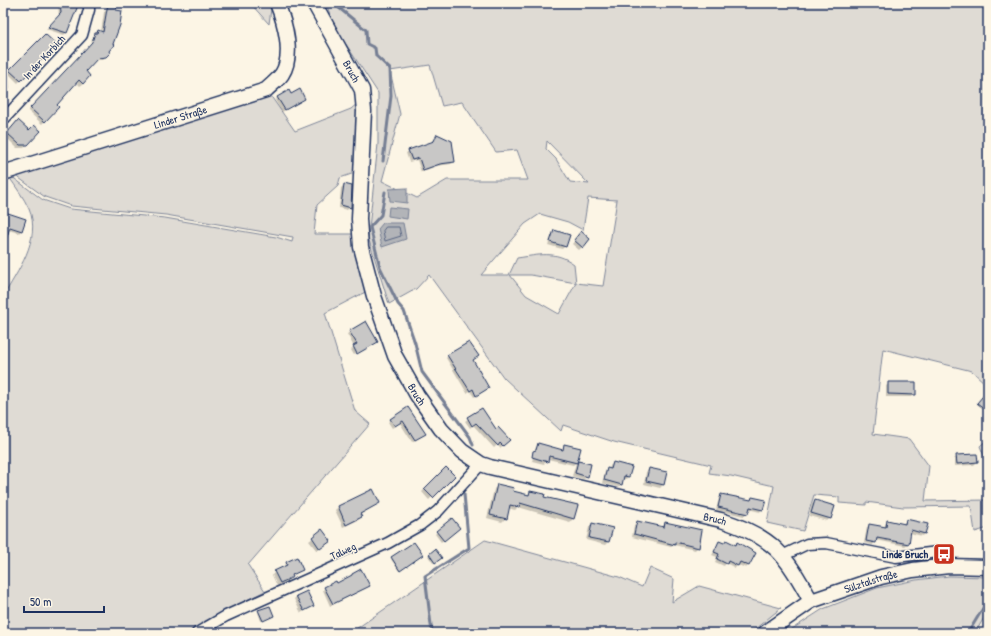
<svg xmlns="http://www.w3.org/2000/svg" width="991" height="636" viewBox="0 0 991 636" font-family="'Patrick Hand',sans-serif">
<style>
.green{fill:#dfdbd4;stroke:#7d8599;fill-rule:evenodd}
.water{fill:#b2b4b8;stroke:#767f94}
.shadow{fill:#0003}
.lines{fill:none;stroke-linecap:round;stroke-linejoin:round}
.shore{stroke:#576482;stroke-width:1}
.stream{stroke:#767f94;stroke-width:3}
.building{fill:#c8c7c6;stroke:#1b2f5e}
.street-casing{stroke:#1b2f5e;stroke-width:13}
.secondary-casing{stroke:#1b2f5e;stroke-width:17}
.street{stroke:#fcf5e5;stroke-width:10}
.secondary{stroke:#fcf5e5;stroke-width:14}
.labels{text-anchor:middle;stroke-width:3;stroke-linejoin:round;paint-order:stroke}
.street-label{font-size:11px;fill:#1b2f5e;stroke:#fcf5e5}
.poi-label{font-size:11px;font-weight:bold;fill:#1b2f5e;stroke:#fcf5e5;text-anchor:end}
</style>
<rect width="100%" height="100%" fill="#fcf5e5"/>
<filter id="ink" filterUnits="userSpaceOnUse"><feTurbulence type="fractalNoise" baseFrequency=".025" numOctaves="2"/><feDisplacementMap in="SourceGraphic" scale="8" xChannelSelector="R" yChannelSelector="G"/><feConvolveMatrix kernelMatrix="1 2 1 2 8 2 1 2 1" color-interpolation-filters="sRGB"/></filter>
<g filter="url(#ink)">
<!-- green -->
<path class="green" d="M250,3H269L271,9L269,24Z
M326,3H988V386L972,371L883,349L873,434L909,439L929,466L925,501L988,500V528L975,532L971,506L903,507L866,502V505L839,503V497L814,495L803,531L767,523L774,486L731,476L709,473L711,465L614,442L563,425L561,431L504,378L429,275L416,289L389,304L368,237L378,144V93L334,26ZM430,65L442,106L462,102L496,152L517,150L528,180H447L417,198L382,181L400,114L390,71ZM547,141L589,184L570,182L556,159L546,149ZM588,198L617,200L603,286L576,283L574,264C555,250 539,255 517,258L509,275H481L525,224L540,214L568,222L583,230ZM510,275H531L576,283L559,314L526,295Z
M268,92L295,131L351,109L365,97L366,169L340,178L338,186L317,205L314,234H362L373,288L325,313L355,411L370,424L248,565L265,591L201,623L209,633H3V297C17,272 42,239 29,209C24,198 16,187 9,177L11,176L43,200L70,209L165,218L276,237L292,242L293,237L166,215L71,206L45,197L12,173Z
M988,439V466L980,446Z
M485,540L619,577L642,587L650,568L674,579L672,602L699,586L781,608L750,633H350Z
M949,576L988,577V611L975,633H786L823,609L877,588L916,580Z"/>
<!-- water -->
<path class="water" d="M407,188V203L390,201L389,189Z
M389,207L408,209L407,219L388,216Z
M383,223H403L406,239L382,247L378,229Z"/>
<!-- shadow -->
<path class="shadow" d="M58,3H74L77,7L66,33L64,35L46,29L59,17Z
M107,9V52L109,53L102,60H95L84,72L83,84L80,86L76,82L55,105L58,107L42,124L28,111L79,57L90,45L93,36L98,31L101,32L104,12Z
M45,35L54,44L18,83L9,74L10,89L7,91L3,92V67L7,69L9,68V72Z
M278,97L304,99L282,112L275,100Z
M18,122L29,132L39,131L24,148H17L5,136Z
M438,135L454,162L451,164L436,166L421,172L417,160L409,162L406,153L409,151L433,142Z
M344,185L350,207L347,210L339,208L341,188Z
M5,213L22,230L19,233L8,230L3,244V215Z
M555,231L565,246L562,249L548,245L552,234Z
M579,236L582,247L579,250L572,244Z
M350,332L374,344L354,355L351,350L354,347L347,334Z
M448,356L472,360L485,390L474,397L470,391L467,393L446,358Z
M889,383L915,394L912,397H886V386Z
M987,392L988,407L986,405L983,409L977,404Z
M408,408L422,436L412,442L400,423L392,428L388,422Z
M482,409L495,431L508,440L500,448L497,445L494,448L473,425L470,428L465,421Z
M539,444L561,451L565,445L580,449L576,464L578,462L587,476L584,479L572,476L576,463L573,465L548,459L544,464L532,461L536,447Z
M957,456L977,462L974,465L954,466V459Z
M613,463L628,477L626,479H623L621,484L619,487L602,483L605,472L607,469L609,470L610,466Z
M446,468L453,476L429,500L422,492Z
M649,469L665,473L663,485L660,488L644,484L646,472Z
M498,485L512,492L527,495L531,492L543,498L574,518L570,522L518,507L515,510L508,508L506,518L502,522L487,518L494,489Z
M372,491L378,503L360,515L361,517L358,520L343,527L335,510L338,507Z
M722,495L749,501L752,498L762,509L760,512L748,509L747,513L744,516L716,510L719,498Z
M815,501L830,518L827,521L809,516L812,504Z
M906,520L927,525L924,534L922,536L910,533L908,544L905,546L876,540L873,545L864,543L867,527L870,525L885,527V524L888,521L903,524Z
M637,522L663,527L666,523L698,547L695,550L674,545L671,547L632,537L634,525Z
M592,524L608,542L605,545L586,540L589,527Z
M456,530L441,542L435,534L437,532Z
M322,531L327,543L317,551L309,541Z
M720,542L735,546L737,543L748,566L746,568L738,565L735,568L726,563L724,566L715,562L717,557L712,555Z
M435,551L439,559L433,563L428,556Z
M421,556L399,571L391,559L392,558Z
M286,563L302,569L291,576L289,580L277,586L272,575L275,572L284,568V566Z
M336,584L368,586L366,588L330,606L323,590L325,588Z
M297,596L313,606L301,613L294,599Z
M259,611L273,616L261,621L258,612Z
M252,627L256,633H243Z"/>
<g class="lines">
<!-- shore -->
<path class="shore" d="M386,227H399L401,236L385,241L383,231Z"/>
<!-- stream -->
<path class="stream" d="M333,3L366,30L367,44L375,48L376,56L390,69L391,96L383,161
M385,192L381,215L370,227L380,267L398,304L404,311L415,343L422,372L470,437L473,445
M432,633L425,576L469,548L464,494
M968,633L988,600"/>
</g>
<!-- building -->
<path class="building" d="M60,3H79L67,33L48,27L61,13Z
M108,3H117L116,10L122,11L120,25L113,44L114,45L109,51L110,53L106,57L98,58L86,71L90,76L83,84L79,80L57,105L59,107L45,122L30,108L82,53L92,42L95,33H97L98,30L103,32Z
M45,34L56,44L21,81L9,70Z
M300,89L305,99L285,110L277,97L289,90L291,94Z
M18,120L29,130L34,125L41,131L28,145H20L7,133Z
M437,134L452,141L455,162L440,164L423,170L419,158L412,160L408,150L434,141Z
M344,184L352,186L351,208L341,205Z
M5,212L26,219L22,231L10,227L5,243H3V217Z
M554,230L570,235L566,247L550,242Z
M581,231L590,239L583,248L574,240Z
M366,321L378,342L357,354L353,346L357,344L349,331Z
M469,342L479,356L473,360L489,388L476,396L473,389L470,391L447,355Z
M888,382H916V395L888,394Z
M988,390V404L985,409L977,403Z
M408,407L426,434L415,440L403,421L395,426L390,419Z
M482,408L496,429L498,427L510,440L503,446L500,443L498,446L476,423L472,426L467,417Z
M538,443L563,450L564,444L581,448L577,463L549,456L548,462L532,457L533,451L536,450Z
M977,454L978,462L957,464L956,455Z
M578,461L591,464L588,477L575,473Z
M613,462L632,467L629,477L624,476L622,485L604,480L607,468L611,469Z
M446,467L455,476L433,498L424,489Z
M649,468L667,472L664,485L646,481Z
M497,484L514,488L513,491L529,495L530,491L545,494L544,497L578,505L574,519L520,503L519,507L510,505L507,519L490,515Z
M373,489L380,503L360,514L362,517L346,525L338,506Z
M721,494L751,500L752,497L766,500L763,510L750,507L748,514L718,507Z
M815,500L835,506L831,519L811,513Z
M452,518L460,528L444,541L436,531Z
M906,519L928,524L925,534L911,530L909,544L877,538L876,543L866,541L869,524L886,527L887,520L905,524Z
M637,521L664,527L665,522L702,530L699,548L675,542V545L634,534Z
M592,523L613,528L609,542L589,538Z
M322,529L331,541L320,549L312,537Z
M726,540L736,545L737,542L756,553L749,566L740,562L738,566L728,561L727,564L717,559L719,554L714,552L719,541L724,543Z
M414,542L423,555L400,571L391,557Z
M435,549L442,558L435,563L429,554Z
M297,557L303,570L292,575L293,577L280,583L274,571L287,565L286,562Z
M361,569L370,586L333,604L324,587L336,581L337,583L352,575V574Z
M307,591L314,606L304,611L296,596Z
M270,606L274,616L263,621L258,610Z"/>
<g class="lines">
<!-- street casing -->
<g class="street-casing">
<path id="street" d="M3,120L82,35L89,10V3
M782,556L807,544L826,543L896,557L938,552
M197,633L226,616L388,543L420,525L438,511L481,464"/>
</g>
<!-- secondary casing -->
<g class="secondary-casing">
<g id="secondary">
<path id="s1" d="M314,3L362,90L364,111L359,219L361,247L374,296L395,356L417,395L441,429L462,451L481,464L490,467L721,520C774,537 785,554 811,601"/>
<path id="s2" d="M3,173L266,90C271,85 278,80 282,74C294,55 285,23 277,3"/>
<path id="s3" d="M765,633L811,601L881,577L913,570L949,566L988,567"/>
</g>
</g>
<!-- street -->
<use href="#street" class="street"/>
<!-- secondary -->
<use href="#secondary" class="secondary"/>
</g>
</g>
<!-- icons -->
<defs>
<g id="bus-square" transform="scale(1.15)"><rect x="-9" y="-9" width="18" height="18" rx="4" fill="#c8321e" stroke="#fcf5e5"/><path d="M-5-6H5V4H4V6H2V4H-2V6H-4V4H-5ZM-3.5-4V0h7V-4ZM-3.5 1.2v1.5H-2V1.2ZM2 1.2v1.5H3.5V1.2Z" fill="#fff"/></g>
</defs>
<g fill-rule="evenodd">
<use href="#bus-square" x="944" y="554"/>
</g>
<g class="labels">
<!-- street labels -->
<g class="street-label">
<text transform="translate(44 57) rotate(-47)" y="4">In der Korbich</text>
<text dy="4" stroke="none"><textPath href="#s1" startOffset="78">Bruch</textPath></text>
<text dy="4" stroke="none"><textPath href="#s2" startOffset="186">Linder Straße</textPath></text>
<text dy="4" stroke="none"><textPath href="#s1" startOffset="415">Bruch</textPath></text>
<text dy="4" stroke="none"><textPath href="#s1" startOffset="751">Bruch</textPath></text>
<text transform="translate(343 551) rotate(-25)" y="4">Talweg</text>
<text dy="4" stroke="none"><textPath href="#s3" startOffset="119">Sülztalstraße</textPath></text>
</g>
<!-- poi labels -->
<g class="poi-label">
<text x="928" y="558">Linde Bruch</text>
</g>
</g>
<!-- margin -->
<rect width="991" height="636" fill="none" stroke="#fcf5e5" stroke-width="16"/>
<rect x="8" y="8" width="975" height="620" fill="none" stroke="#1b2f5e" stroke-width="1.5" filter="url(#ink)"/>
<!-- scale -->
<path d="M24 606v6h80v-6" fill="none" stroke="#1b2f5e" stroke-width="2"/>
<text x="30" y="606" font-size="12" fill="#1b2f5e" stroke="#fcf5e5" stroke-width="3" paint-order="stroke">50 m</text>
</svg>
